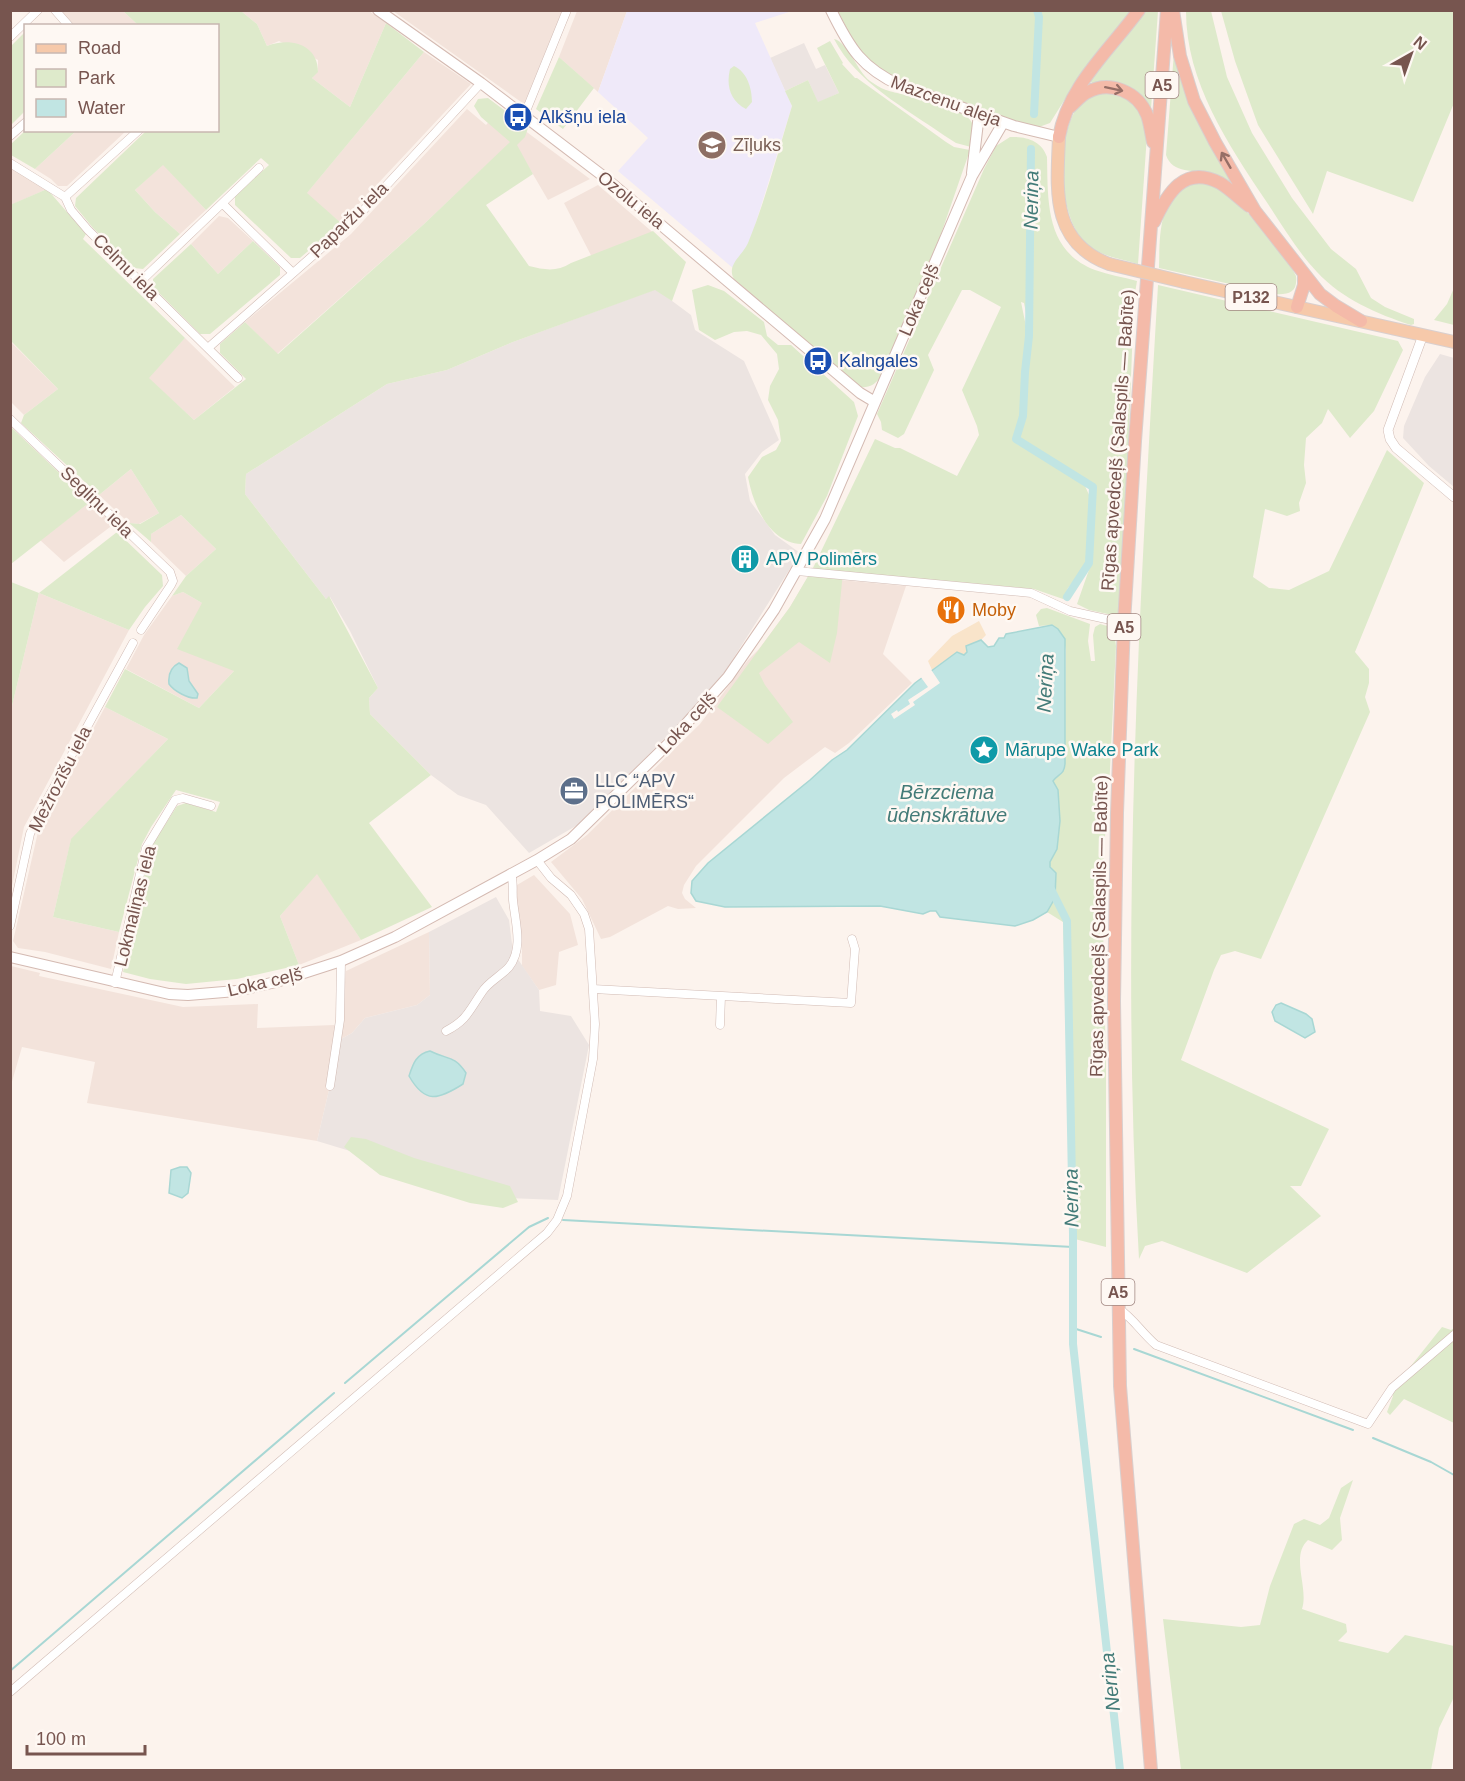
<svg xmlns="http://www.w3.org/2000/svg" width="1465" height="1781" viewBox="0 0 1465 1781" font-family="Arial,sans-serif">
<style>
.residential{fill:#f3e3db}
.industrial{fill:#ece4e1}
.education{fill:#efe9f9}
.green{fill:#deeacb}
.sand{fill:#f9e4ca}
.water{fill:#c1e5e3;stroke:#a8d7d4;stroke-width:1.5}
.pier{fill:#fcf3ed}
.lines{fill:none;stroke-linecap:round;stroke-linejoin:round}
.stream{stroke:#a8d7d4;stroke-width:2}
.canal{stroke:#c1e5e3;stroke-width:8}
.minor-casing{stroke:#d1bbb4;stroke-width:9}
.tertiary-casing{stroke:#d1bbb4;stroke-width:10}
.secondary-casing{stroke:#d4bab2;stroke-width:12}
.primary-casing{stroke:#d9cfce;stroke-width:14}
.trunk-casing{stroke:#d9cfce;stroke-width:14}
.minor{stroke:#fff;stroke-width:8}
.tertiary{stroke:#fff;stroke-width:9}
.secondary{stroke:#fff;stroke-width:10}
.primary{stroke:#f6c9aa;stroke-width:12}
.trunk{stroke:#f4baa9;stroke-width:12}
.primary-bridge-casing{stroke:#d9cfce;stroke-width:14;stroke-linecap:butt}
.primary-bridge{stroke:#f6c9aa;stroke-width:12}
.oneway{stroke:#966e66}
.labels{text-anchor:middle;stroke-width:5;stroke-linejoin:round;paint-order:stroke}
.shield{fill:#fef8f3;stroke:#a08680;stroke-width:1.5}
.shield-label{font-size:16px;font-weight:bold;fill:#77554f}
.street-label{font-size:18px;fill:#77554f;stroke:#fef8f3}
.transit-label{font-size:18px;fill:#164399;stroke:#fef8f3;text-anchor:start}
.education-label{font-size:18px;fill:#785e54;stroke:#fef8f3;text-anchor:start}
.culture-label{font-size:18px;fill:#0d838f;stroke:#fef8f3;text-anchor:start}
.food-label{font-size:18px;fill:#c56008;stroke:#fef8f3;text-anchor:start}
.service-label{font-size:18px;fill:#4e5e75;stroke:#fef8f3;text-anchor:start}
.water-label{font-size:20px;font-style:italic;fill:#437b78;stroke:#fef8f3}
</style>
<rect width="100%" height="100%" fill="#fcf3ed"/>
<!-- residential -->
<path class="residential" d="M59,11H123L138,25H74Z
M241,11H369L386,23L350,107L312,78L318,71V60L279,41L267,46L257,24Z
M393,11H562L524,104Z
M577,11H627L598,92L559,57Z
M424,52L471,84L341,223L306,194Z
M467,109L486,125L495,115L524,130L590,179L548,200L513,140L424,224L277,354L245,322L351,234Z
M76,131H126L67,186H58L51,179L35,169Z
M163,164L206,210L180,234L155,212L135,190Z
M11,167L47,189L11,205Z
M598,185L657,236L595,263L564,203Z
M219,216L228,218L253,241L218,274L191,244Z
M185,338L235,387L194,420L148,378Z
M10,341L58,389L24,415L11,402Z
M131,469L159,513L139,524L129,523L99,495Z
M90,502L114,524L64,562L40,540Z
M181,515L216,549L186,576L151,542V534Z
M808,577L906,586L883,654L912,683L849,743L835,753L825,747L784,778L696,866L684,885L682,893L685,899L696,908L678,909L668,906L610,937L601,939L582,899L551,862L587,835L700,724L748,660L759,649L790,607Z
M183,592L202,603L234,671L199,708L126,669L144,635L172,596Z
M39,593L129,630L24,827L11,891V710Z
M105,707L168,739L71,840L53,917L119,932L111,969L45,952L18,948L13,941L38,832Z
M317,873L361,940L299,965L280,916Z
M534,875L570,914L578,945L559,952L556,985L539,990L522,966V942L515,899L517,885Z
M429,932L430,995L417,1005L365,1018L352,1033L341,1039L317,1141L87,1103L95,1062L22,1047L11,1085V966L40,973L39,976L183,1007L258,1004L257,1028L334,1025L340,1038L346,971Z"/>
<!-- industrial -->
<path class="industrial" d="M804,43L816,69L825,65L839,93L818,103L808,80L785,91L770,58Z
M656,289L691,315L695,330L744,361L779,440L762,452L745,474L750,501L775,535L800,553L719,681L668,735L581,823L529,853L486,805L458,795L431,775L370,714L369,698L378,688L350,631L330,597L326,599L245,494L246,474L387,384L447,370L513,342Z
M1440,354L1454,358V487L1429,466L1403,438L1404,426L1425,377Z
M496,897L509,920L513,952L539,990L540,1011L571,1016L589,1045L558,1200L505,1198L317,1141L341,1039L352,1033L365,1018L417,1005L430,995L429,932Z"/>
<!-- education -->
<path class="education" d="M627,11H792L755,23L792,106L740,274L618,171L648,138L598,92Z"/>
<!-- green -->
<path class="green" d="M123,11H241L257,24L267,46C290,37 318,44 318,72L312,78L350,107L386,23L424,52L307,193L341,223L300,258H291L235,205V196L269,165L261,158L206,210L163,165L135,190L155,212L180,234L143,269L134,268L93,228L75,206L76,198L146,131L218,130V26L138,25Z
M838,11H1133L1070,91L1050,123L1039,127L1029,126L905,83L880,69L865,57L852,39Z
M1144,11H1158L1151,109L1140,96L1093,84L1089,80Z
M1186,11H1211L1227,77L1252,133L1292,198L1331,249L1356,269L1371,298L1385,307L1414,319V324L1411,325C1377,314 1342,299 1317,272C1297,251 1282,225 1266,201C1228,144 1186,82 1186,11Z
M1221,11H1454V103L1413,202L1327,171L1313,214L1258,125L1235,61Z
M25,32V111L11,125V46Z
M834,39C848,42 857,71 870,81C875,84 880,88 886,90C904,96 966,105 972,123C975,130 972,140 971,147L956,143L945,136C905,108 857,83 834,39Z
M830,41L843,63L842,64L855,78H857L946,142L954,147L970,150L941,234L881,377C874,385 870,388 859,387L734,279C726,265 742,256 748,243C766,199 778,152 792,106L785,91L808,80L818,102L839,93L817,48Z
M1174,52L1233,184L1232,185C1226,180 1220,175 1211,173C1195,170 1172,174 1166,155Z
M559,57L594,88L563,129L536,109Z
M734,66C747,72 752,88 752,102L746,109C730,101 726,85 730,69Z
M1103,92L1123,96L1133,103L1140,112L1147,135L1138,264C1119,258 1099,257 1084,241C1057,214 1055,130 1082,101C1087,96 1096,94 1103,92Z
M488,98L528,128L525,137L517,145L533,174L486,205L529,266C545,270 557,272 571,263L653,231L686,262L672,301L655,290L513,342L447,370L387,384L246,474L245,494L326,599L329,596L378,688L369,698L370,714L431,775L369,823L432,907L361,940L317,874L280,916L299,965L237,979L186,984L150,979L123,972L151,847L177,806L186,803L216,812L220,802L176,790L151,827L142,844L119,932L53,917L71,839L168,739L105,707L125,669L199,708L234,671L177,649L202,603L183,592L172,596L186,576L216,549L181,515L151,534V542L129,523L140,524L159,513L131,469L99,495L21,423L24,415L58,389L11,341L10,205L47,189L86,234L83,239L185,338L149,378L194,420L246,379L220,353V344L245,322L278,354L424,224L510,142L481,117L474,106L478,99Z
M26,130H76V131L35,169L11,155V144Z
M1010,137C1026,136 1042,141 1047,157C1048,201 1045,251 1095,270C1109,275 1123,277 1137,281L1134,299L1122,613L1117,616L1089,610L1077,604L1091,564L1094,487L1024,442L1020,437L1025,416L1026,372L1031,338L1024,303L1021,302L1028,336L1023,375L1022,415L1015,439L1085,486L1090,497L1086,565L1068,588L1063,599L1034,589L843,572L837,633L830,663L799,642L759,673L765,685L793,722L768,744L717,707L790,607L814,566L875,439L895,448H900L957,476L979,435L977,426L962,390L1001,307L970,290H962L928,355L934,370L904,434L898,438L882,430L881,422L877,414L984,169L996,146Z
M1192,184C1200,184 1208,183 1215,187C1240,198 1284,252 1296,276C1298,293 1288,295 1274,294L1159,268C1160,237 1157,198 1192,184Z
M253,241L280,267V275L210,334H200L153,287V279L191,244L218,274Z
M708,285L724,291L764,322L767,336L778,345H791L854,402L858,416L827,496L801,544C769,542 753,505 748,477L762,457L776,450L781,441L778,420L768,400L770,386L779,369L777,354L761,335L747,331L734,332L715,340L699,330L692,290Z
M1158,285L1398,341L1403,350L1374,411L1350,438L1328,409L1322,423L1306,438L1304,465L1306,483L1299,503L1300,511L1287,516L1265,509L1253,577L1269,588L1289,590L1329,571L1387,450L1424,483L1355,652L1369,669V683L1365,697L1370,712L1261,959L1235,951L1221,955L1214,970L1181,1060L1329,1129L1301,1186H1290L1321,1216L1247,1273L1162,1241L1145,1246L1139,1259C1120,934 1139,609 1158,285Z
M1454,288V325L1434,320L1447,304Z
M11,427L90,502L11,564L10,427Z
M117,532L162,575L163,586L145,607L129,630L39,593L11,710V582L39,593Z
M1047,608L1090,624L1088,641L1091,661H1095L1093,635L1095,627L1100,624L1111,627L1114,632L1116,646L1110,770L1102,877L1106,1070V1247L1071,1238L1063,922L1047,912L1055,898L1056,873L1050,866V862L1057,849L1060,821L1058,791L1053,781C1059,773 1064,775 1065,764L1066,650L1063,636L1052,625L1039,626L1036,615L1041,609Z
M351,1137L366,1139L414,1158L510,1186L518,1202L503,1208L470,1203L380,1175L344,1147Z
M1442,1327L1451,1330L1454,1328V1423L1404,1399L1390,1415L1387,1412L1393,1396L1391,1391Z
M1353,1480L1340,1518L1342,1540L1332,1550L1308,1540C1290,1556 1309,1588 1302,1609L1346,1624L1347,1632L1338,1641L1388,1653L1405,1635L1454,1646V1697L1439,1728L1431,1770H1181L1163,1619L1241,1627L1260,1625L1270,1586L1294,1524L1304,1519L1320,1525L1329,1518L1341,1488Z"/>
<!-- sand -->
<path class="sand" d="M979,621L986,635L981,640L967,646V652L964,655L957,652L932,670L928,661L952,636Z"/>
<!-- water -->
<path class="water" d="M1052,625L1058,629L1065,639V764C1064,775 1059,773 1053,781L1058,790L1060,821L1057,849L1050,862V867L1056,873L1055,898L1047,912L1033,920L1015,926L940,917L936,911H930L923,914L880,906L725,907L696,901L691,893L692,881L708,863L810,780L832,760L847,750L915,683L957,652L964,655L967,652L966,646L981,640L988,647L994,646L999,638H1004L1006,634Z
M179,663L187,668L189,681L198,694L197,698C188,699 174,691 169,684C168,675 171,667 179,663Z
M1281,1003L1306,1014L1312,1019L1315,1032L1305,1038L1275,1021L1272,1012L1276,1005Z
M430,1051C448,1060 454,1055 466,1073L463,1084C438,1100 425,1104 409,1076C413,1064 416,1054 430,1051Z
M180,1167H187L191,1173L188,1193L182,1198L169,1193L171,1170Z"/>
<!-- pier -->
<path class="pier" d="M930,668L940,683L913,702L915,705L894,719L891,714L897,710L898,712L910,704L908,700L928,687L920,676Z"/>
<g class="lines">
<!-- stream -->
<path class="stream" d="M563,1220L1073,1247
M1073,1328L1101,1337
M1134,1349L1353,1430
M345,1383L529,1227L548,1218
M1373,1438L1431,1462L1454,1475
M10,1671L334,1393"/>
<!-- canal -->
<path class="canal" d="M1034,114L1039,17L1037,10
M1031,149L1029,336L1025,372L1023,416L1016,439L1093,487L1089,563L1067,597
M1051,889L1067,921L1073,1234V1344L1120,1770"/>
<!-- minor casing -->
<g class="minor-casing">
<path id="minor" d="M55,10L69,26
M10,37L38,10
M524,116L567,10
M10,136L26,122
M10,163L65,197L71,210L88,230L238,378
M65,197L139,130
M223,204L293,273
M140,282L259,168
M208,348L359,215L481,83
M10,419L170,572L173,581L171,585L141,630
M797,571L1031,593L1070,611L1124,623
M10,926L30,834L36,820L133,643
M115,983L146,848L175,800L183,798L211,806
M593,989L851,1003L855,949L852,939
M720,1025L721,996
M446,1031C467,1020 469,1011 482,992C488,982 501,976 509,967C524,948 515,922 513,900C512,891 514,883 511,873
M330,1086L340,1020L341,961
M1118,1308C1134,1319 1141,1332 1156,1345L1368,1424L1392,1388L1454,1335
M10,1692L547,1233L557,1220L567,1196L593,1059L595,1024L589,929L584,914L571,895L551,878L537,860"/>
</g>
<!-- tertiary casing -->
<g class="tertiary-casing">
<path id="tertiary" d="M1423,335L1388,430L1390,439L1396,448L1454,497"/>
</g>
<!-- secondary casing -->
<g class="secondary-casing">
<path id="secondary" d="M378,10L481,83L603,176L860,393L875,402
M831,10C850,49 862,68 901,86L1014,126L1059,137
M972,173L979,114
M10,957L169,994L188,995L236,991L276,982L341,961L395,937L537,860L571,839L668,744L728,677L774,610L825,519L972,176L1003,123"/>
</g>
<!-- primary casing -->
<g class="primary-casing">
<path id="primary" d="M1059,137C1057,189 1050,242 1109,264
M1184,282L1454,342"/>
</g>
<!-- trunk casing -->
<g class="trunk-casing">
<path id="trunk" d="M1173,10L1180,56L1194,101L1215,142L1255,211L1320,294L1336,306L1361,321
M1070,107C1076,102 1081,95 1088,92C1110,80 1138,92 1147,115C1150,123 1151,133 1153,142
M1059,137C1068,86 1109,51 1139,10
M1154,222C1167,194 1184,164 1220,183C1230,189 1240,199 1249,206
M1297,307L1304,285V276
M1151,1770L1120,1386L1114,1001L1117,813L1124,623L1135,441L1167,10"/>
</g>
<!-- minor -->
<use href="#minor" class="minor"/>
<!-- tertiary -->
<use href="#tertiary" class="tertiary"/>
<!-- secondary -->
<use href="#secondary" class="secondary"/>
<!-- primary -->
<use href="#primary" class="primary"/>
<!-- trunk -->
<use href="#trunk" class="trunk"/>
<!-- primary-bridge casing -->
<g class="primary-bridge-casing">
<path id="primary-bridge" d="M1109,264L1184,282"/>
</g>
<!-- primary-bridge -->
<use href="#primary-bridge" class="primary-bridge"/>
</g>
<!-- one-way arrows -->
<defs><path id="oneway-shaft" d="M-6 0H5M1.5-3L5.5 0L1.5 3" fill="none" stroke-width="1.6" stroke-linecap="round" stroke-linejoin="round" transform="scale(1.5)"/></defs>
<g class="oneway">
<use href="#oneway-shaft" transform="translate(1114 89) rotate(12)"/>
<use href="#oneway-shaft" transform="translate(1226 160) rotate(-120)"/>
</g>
<!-- icons -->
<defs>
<g id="bus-disc" transform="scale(1.5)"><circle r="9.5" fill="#1a4fb4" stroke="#fef8f3"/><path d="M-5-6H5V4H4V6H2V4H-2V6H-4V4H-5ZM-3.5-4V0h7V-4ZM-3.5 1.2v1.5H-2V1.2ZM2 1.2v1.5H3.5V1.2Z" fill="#fff"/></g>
<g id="school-disc" transform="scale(1.5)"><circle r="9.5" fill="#8d6e63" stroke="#fef8f3"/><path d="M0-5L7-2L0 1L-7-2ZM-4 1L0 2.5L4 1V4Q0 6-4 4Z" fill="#fff"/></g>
<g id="building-disc" transform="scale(1.5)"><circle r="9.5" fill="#0f9aa8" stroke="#fef8f3"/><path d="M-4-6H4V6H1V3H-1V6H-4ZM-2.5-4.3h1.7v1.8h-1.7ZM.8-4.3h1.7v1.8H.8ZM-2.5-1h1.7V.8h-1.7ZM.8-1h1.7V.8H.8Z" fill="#fff"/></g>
<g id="restaurant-disc" transform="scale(1.5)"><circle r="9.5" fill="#e8710a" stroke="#fef8f3"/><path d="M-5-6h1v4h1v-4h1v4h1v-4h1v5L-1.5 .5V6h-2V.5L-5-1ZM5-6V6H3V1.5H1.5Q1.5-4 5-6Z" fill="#fff"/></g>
<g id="sight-disc" transform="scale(1.5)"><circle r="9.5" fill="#0f9aa8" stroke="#fef8f3"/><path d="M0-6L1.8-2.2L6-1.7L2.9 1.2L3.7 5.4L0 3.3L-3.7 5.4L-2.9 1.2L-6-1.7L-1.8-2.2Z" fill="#fff"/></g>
<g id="office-disc" transform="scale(1.5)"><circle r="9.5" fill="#5c6f8a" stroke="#fef8f3"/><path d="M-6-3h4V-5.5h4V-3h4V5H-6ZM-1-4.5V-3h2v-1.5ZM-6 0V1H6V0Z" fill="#fff"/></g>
</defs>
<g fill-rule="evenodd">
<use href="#bus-disc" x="518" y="117"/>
<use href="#school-disc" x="712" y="145"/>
<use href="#bus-disc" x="818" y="361"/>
<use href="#building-disc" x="745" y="559"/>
<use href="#restaurant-disc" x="951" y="610"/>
<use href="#sight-disc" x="984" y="750"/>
<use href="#office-disc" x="574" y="791"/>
</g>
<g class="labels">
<!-- shield labels -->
<g class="shield">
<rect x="1145.5" y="72" width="33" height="26" rx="4.5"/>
<rect x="1225.5" y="284" width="51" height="26" rx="4.5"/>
<rect x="1107.5" y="614" width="33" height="26" rx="4.5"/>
<rect x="1101.5" y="1279" width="33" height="26" rx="4.5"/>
</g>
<g class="shield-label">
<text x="1162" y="91">A5</text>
<text x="1251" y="303">P132</text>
<text x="1124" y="633">A5</text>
<text x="1118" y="1298">A5</text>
</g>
<!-- street labels -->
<g class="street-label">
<text transform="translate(946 101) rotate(20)" y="6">Mazcenu aleja</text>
<text transform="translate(631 200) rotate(39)" y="6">Ozolu iela</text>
<text transform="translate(349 220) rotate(-44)" y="6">Paparžu iela</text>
<text transform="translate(126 267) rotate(45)" y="6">Celmu iela</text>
<text transform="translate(919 300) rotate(-67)" y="6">Loka ceļš</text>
<text transform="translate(1118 440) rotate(-86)" y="6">Rīgas apvedceļš (Salaspils — Babīte)</text>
<text transform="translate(97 502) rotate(44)" y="6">Segliņu iela</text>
<text transform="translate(687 723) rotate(-47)" y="6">Loka ceļš</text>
<text transform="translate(60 779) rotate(-63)" y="6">Mežrozīšu iela</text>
<text transform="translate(135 906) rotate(-76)" y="6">Lokmaliņas iela</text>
<text transform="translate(1099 926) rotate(-89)" y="6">Rīgas apvedceļš (Salaspils — Babīte)</text>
<text transform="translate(265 982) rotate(-13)" y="6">Loka ceļš</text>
</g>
<!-- transit labels -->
<g class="transit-label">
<text x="539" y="123">Alkšņu iela</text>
<text x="839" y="367">Kalngales</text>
</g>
<!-- education labels -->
<g class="education-label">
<text x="733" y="151">Zīļuks</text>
</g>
<!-- culture labels -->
<g class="culture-label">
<text x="766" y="565">APV Polimērs</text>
<text x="1005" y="756">Mārupe Wake Park</text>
</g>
<!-- food labels -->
<g class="food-label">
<text x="972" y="616">Moby</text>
</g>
<!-- service labels -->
<g class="service-label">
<text x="595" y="787">LLC “APV<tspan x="595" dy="21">POLIMĒRS“</tspan></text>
</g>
<!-- water labels -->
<g class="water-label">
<text transform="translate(1031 200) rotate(-89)" y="7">Neriņa</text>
<text transform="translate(1045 683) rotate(-87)" y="7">Neriņa</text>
<text x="947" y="799">Bērzciema<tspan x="947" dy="23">ūdenskrātuve</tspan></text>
<text transform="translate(1071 1198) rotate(-91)" y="7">Neriņa</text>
<text transform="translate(1110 1682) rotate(-96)" y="7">Neriņa</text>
</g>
</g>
<!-- border -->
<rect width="1465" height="1781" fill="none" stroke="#77554f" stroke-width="24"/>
<!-- legend -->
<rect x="24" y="24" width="195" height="108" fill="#fef8f3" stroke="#c8b7b1" stroke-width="1.5"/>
<rect x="36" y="44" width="30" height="9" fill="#f6c9aa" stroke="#c8b7b1" stroke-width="1.5"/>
<text x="78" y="54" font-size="18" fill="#77554f">Road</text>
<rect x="36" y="69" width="30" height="18" fill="#deeacb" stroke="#c8b7b1" stroke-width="1.5"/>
<text x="78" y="84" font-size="18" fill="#77554f">Park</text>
<rect x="36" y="99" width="30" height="18" fill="#c1e5e3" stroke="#c8b7b1" stroke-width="1.5"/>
<text x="78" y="114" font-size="18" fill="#77554f">Water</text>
<!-- north arrow -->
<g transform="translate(1411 54) rotate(40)" stroke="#fef8f3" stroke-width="4.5" paint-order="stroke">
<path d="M0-4.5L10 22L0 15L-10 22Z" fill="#77554f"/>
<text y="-9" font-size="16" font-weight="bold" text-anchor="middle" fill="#77554f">N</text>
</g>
<!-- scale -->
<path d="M27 1745v9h118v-9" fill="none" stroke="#77554f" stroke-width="3"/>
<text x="36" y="1745" font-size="18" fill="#77554f" stroke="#fef8f3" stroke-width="4.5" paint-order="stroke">100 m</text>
</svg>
